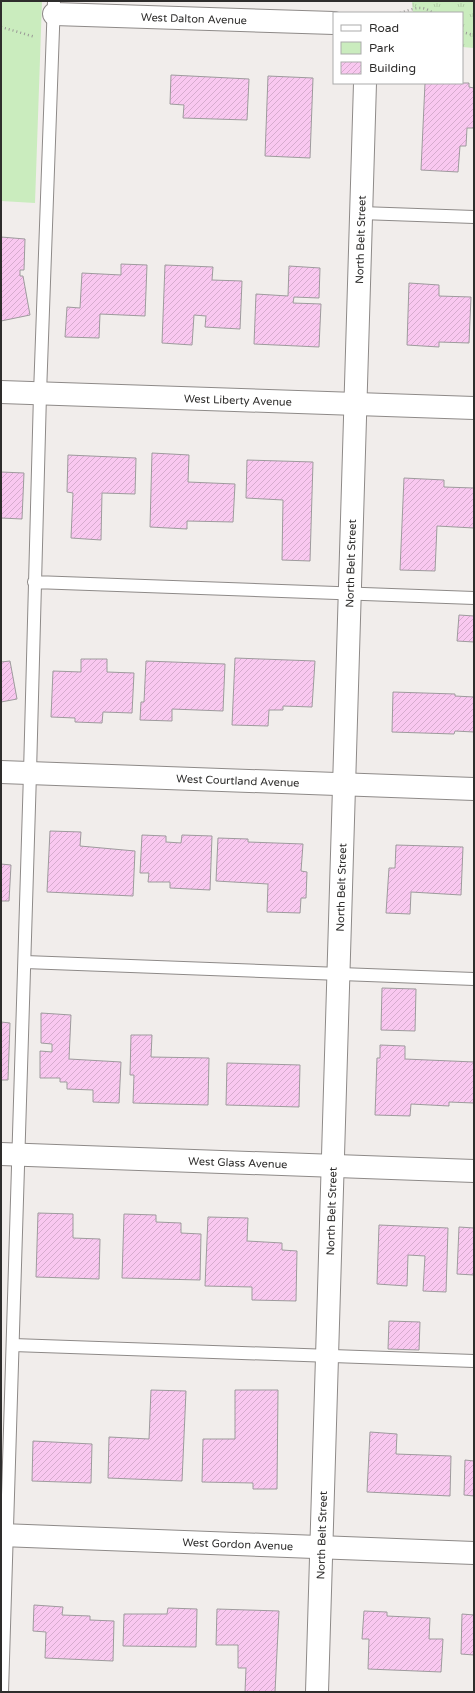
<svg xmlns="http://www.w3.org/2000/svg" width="475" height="1693" viewBox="0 0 475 1693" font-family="'Varela Round',sans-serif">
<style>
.grass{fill:url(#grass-tufts)}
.park{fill:#caecbe}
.building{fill:url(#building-hatch);stroke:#9e9b9d}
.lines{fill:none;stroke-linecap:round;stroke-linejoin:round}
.service-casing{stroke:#8e8a88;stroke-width:14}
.minor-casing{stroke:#8e8a88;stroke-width:24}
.path{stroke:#9a9896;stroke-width:2.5;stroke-dasharray:1 3;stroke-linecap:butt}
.service{stroke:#fff;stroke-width:12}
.minor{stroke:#fff;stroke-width:22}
.labels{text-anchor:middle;stroke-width:3;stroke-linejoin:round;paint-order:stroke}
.street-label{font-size:11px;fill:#2e2d2c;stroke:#fff}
</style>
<defs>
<pattern id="grass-tufts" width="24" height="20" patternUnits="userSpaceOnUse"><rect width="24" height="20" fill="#caecbe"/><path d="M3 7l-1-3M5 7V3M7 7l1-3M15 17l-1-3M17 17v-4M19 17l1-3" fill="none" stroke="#aecba3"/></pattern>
<pattern id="building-hatch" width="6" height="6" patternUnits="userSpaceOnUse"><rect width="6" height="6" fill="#f9c8f0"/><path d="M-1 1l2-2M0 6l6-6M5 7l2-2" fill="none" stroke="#d6acce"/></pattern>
</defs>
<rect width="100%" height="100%" fill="#f1edeb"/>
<!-- grass -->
<path class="grass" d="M412,1H474V48L462,47V13H413Z"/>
<!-- park -->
<path class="park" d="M1,1H42L35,203L1,201Z"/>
<!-- building -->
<path class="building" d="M171,75L249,79L247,120L183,118L184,105L170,104Z
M268,76L313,78L310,158L265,156Z
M425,83H469V87L474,88V128H467L466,146H460L458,172L421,170Z
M1,237L25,239L24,270H20V276H23L30,315L1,321Z
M121,264L147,265L145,316L100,314L99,338L65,337L67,307L80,308L82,273L121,275Z
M165,265L213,267L212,280L242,281L240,329L205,327L206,316L194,315L192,345L162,343Z
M289,266L320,268L319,298L294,297L293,303L321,304L319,347L254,344L256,294L288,296Z
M409,283L439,285V296L471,297L469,343L439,342V347L407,345Z
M152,453L189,455L188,482L235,484L233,522L187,521V529L150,527Z
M68,455L136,458L135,494L102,493L101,540L71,538L73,493L67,492Z
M247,460L313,462L310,561L282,560L283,500L246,498Z
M1,472L24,473L22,519L1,518Z
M404,478L444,480V487L474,488V528L437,526L435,571L400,570Z
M459,615L474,616V642L457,641Z
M235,658L315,661L312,707L283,706V710H269L268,726L232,725Z
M81,659H107V672L134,673L132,713L103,712L102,723L75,722V718L51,717L53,671L81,672Z
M10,661L17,699L1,702V662Z
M146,661L225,664L223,711L172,709V721L140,720L141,702H144Z
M393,692L455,694V696L474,697V732L455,731L454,734L392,732Z
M50,831L81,832L80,846L135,851L133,896L47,892Z
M142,835L166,836V842L181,843L182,835L212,836L210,890L170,888V882H148L149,873H140Z
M218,838L248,839V842L303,844L301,871L307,872L306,898H301L300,913L267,912L268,884L216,881Z
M396,845L463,847L461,895L411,892L410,914L386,913L389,868H395Z
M1,864L11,865L9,901H1Z
M382,988L416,989L415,1031L381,1030Z
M41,1013L71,1015L69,1059L121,1062L119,1103L93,1102V1090L67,1089V1082H60V1078H40V1051L52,1052V1044L41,1043Z
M1,1022L10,1023L8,1080H1Z
M131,1035H152L151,1057L209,1058L208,1105L133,1103L134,1075H130Z
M380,1045L405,1046V1059L474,1062V1103L449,1102V1106L411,1104L410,1116L375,1115L377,1058H380Z
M227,1063L300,1065L299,1107L226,1105Z
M38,1213L73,1214V1238L100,1239L99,1279L36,1277Z
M124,1214L156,1215V1222L181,1223V1233L201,1234L200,1280L122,1278Z
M208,1217L248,1218L247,1241L282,1243V1250L297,1251L296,1301L252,1300V1287L205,1286Z
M379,1225L448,1228L446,1292L423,1291L425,1256L408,1255L407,1286L377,1284Z
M459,1227L474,1228V1275L457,1274Z
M389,1321L420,1322L419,1350L388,1349Z
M151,1390L186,1391L182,1481L108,1478L109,1437L149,1439Z
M235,1390H278L277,1489H253V1483L202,1482L203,1439H235Z
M370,1432L397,1434L396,1454L451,1456L450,1496L367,1492Z
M33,1441L92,1444L91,1483L32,1481Z
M465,1460L474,1461V1496L464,1495Z
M34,1605L63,1607L62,1615L90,1616V1620L114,1621L113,1661L45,1658L46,1632L33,1631Z
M168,1608L197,1609L196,1647L123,1646L124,1614H167Z
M217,1609L279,1611L275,1692H245L246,1668H238V1645H216Z
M364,1611L387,1612V1616L430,1618L429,1639H443L441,1672L368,1669L369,1639H362Z
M462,1614L474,1615V1655L461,1654Z"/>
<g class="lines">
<!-- service casing -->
<g class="service-casing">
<path id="service" d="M361,213L474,217
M34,582L474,598
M25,962L474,979
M13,1345L474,1361
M2,1692L30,773L40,394L54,1"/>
</g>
<!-- minor casing -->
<g class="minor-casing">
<g id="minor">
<path id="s1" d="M54,14L334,23"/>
<path id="s2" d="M1,392L474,408"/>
<path id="s3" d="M1,772L474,789"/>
<path id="s4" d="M1,1154L474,1171"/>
<path id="s5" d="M1,1535L474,1553"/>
<path id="s6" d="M317,1692L365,83"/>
</g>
</g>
<!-- path -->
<path class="path" d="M400,13C413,9 421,4 433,13
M1,27L35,37
M462,32L474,35"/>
<!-- service -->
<use href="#service" class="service"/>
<!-- minor -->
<use href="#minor" class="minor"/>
</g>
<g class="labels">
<!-- street labels -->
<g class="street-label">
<text dy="4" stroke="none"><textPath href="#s1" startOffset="140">West Dalton Avenue</textPath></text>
<text dy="4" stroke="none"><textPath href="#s6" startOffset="1453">North Belt Street</textPath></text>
<text dy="4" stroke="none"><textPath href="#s2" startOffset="237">West Liberty Avenue</textPath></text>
<text dy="4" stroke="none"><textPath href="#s6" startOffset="1129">North Belt Street</textPath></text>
<text dy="4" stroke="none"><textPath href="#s3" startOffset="237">West Courtland Avenue</textPath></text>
<text dy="4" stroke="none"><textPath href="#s6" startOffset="805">North Belt Street</textPath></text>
<text dy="4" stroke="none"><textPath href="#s4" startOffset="237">West Glass Avenue</textPath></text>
<text dy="4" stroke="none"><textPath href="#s6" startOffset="481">North Belt Street</textPath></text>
<text dy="4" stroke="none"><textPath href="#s6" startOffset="157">North Belt Street</textPath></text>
<text dy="4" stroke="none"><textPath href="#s5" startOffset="237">West Gordon Avenue</textPath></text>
</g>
</g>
<!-- border -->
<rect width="475" height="1693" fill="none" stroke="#2e2d2c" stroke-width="4"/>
<!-- legend -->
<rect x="333" y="12" width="130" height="72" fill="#ffffff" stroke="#ababab"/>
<rect x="341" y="25" width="20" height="6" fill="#ffffff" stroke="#ababab"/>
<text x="369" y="32" font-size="12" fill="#2e2d2c">Road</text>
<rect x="341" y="42" width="20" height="12" fill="#caecbe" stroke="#ababab"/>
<text x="369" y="52" font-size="12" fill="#2e2d2c">Park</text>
<rect x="341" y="62" width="20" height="12" fill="url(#building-hatch)" stroke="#ababab"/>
<text x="369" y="72" font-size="12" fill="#2e2d2c">Building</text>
</svg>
